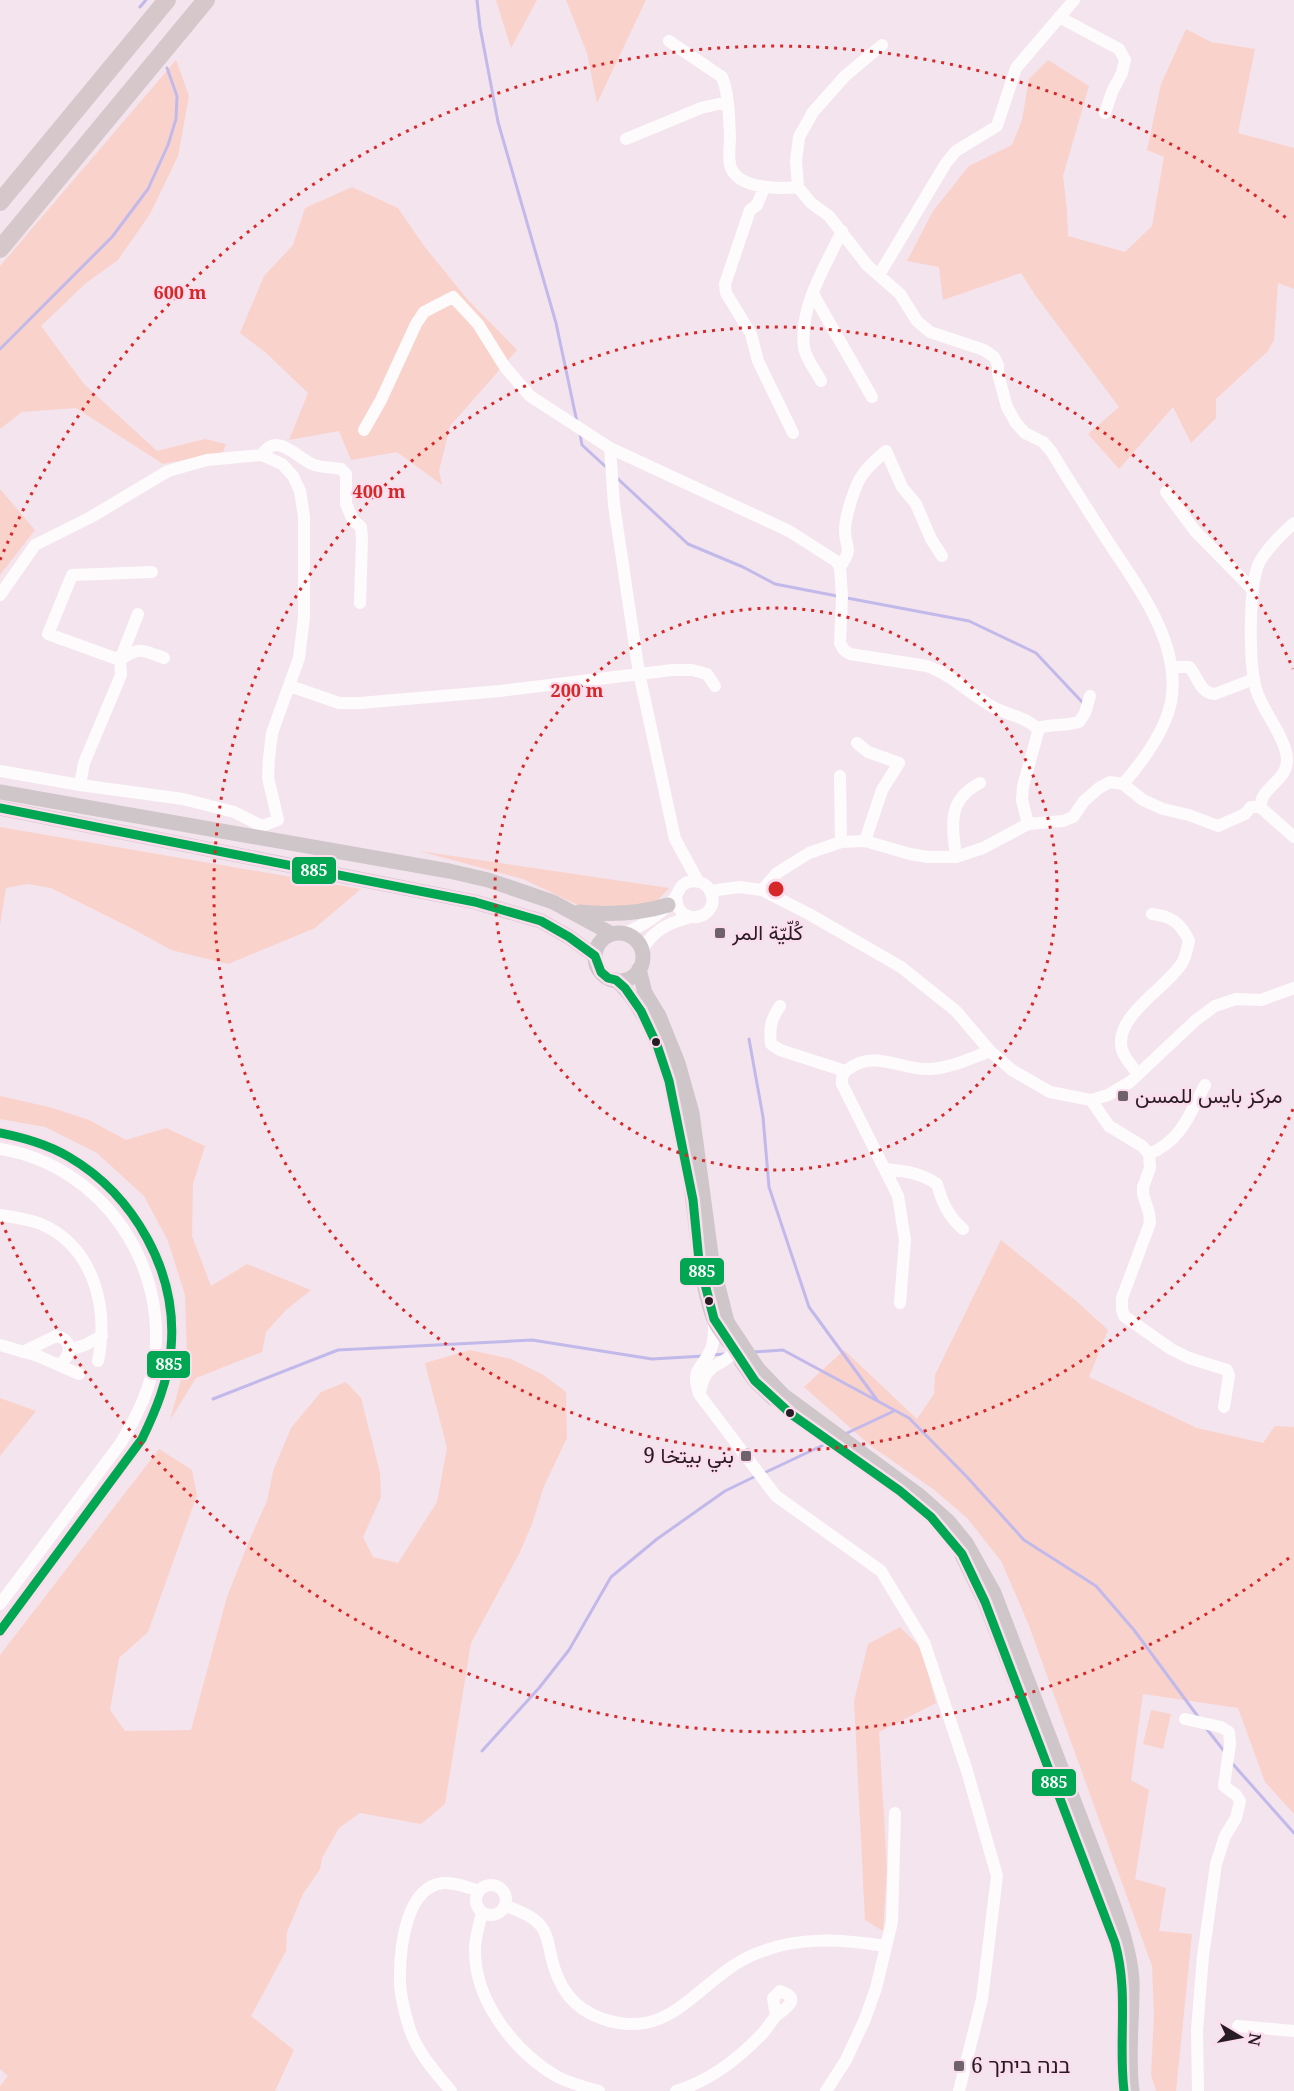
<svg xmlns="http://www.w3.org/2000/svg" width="1294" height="2091" viewBox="0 0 1294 2091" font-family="'Noto Serif',Vazirmatn,'Noto Sans Hebrew',serif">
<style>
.green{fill:#fad2cc}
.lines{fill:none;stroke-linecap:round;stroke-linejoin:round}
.stream{stroke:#c2b9eb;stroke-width:3}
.minor{stroke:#fdfbfc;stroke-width:12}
.major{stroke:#cfc6c9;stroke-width:15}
.highway{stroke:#d5c7ca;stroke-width:18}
.bus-1-casing{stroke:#fbddee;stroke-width:14}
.bus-1{stroke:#00a651;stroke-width:9}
.ring{fill:none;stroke:#d62828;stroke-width:3;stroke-dasharray:3 6}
.poi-dot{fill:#6f626a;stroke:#fbddee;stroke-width:2}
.bus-dot{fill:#271c23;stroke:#fbddee;stroke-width:2}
.labels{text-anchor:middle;stroke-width:4.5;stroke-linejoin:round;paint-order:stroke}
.poi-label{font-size:21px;fill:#271c23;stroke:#fbddee;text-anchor:start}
.centre{fill:#d62828;stroke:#fbddee;stroke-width:3}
.ring-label{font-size:18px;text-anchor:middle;font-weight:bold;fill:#d62828;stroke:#fbddee;stroke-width:4.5;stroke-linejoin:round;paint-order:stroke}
.line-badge{stroke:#fbddee;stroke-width:2}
.badge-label{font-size:16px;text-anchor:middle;font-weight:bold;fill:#fff}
</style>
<rect width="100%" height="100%" fill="#f4e4ed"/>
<!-- green -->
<path class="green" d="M496,0H537L511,48Z
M566,0H646L597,103L587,53Z
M1186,29L1211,42L1255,49L1238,133L1294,148V289L1278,283L1274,340L1268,351L1216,399V418L1191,443L1173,407L1119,469L1088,434L1119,407L1035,295L1021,273L943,300L939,267L907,261L933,211L969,166L1012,145L1022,120L1029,79L1048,60L1089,86L1063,176L1067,211L1068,236L1125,252L1152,226L1164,157L1147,150L1161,84Z
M176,60L189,96L178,156L150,214L118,260L86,283L41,326L84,384L157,451L205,439L226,444L223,452L163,464L76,408L22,412L0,429V266Z
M352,187L398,208L424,246L468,300L517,350L450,426L439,471L442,485L397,452L351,460L339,431L289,440L308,393L265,352L240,333L264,276L293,245L305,208Z
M0,489L35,530L0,575Z
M0,827L361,889L315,928L228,964L171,950L133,929L51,888L27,884L6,888L0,926Z
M419,851L669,888L657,901L638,907H582L523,879Z
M0,1096L49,1107L89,1120L126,1140L166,1128L205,1146L193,1184L192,1236L211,1286L247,1264L311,1290L286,1310L266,1332L262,1352L196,1378L170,1420L187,1358L185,1295L168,1241L144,1196L97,1153L45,1127L0,1119Z
M1001,1240L1075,1300L1108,1330L1089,1377L1197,1428L1263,1443L1275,1426L1294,1427V1814L1265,1782L1238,1708L1143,1694L1131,1780L1149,1790L1135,1879L1166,1888L1159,1931L1192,1934L1176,2091H1156L1151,2075L1154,2015L1152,1966L1028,1623L1001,1561L967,1518L933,1489L871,1446L804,1387L844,1350L917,1419L934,1394L935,1375Z
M470,1350L511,1359L542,1374L566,1392L567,1438L544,1486L532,1524L520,1552L471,1643L445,1804L421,1824L360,1813L339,1828L322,1858L320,1869L303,1894L287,1932L286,1951L251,2016L294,2050L275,2091H0V2086L8,2076L0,2069V1655L159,1449L192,1470L197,1495L148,1632L119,1658L110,1710L125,1731L191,1730L227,1597L249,1541L267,1501L273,1471L291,1428L321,1392L346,1382L361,1398L380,1473L381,1497L363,1537L373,1557L398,1563L437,1502L447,1448L425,1363Z
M0,1398L36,1411L0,1456Z
M900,1627L922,1649L936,1703L879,1732L887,1868L883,1931L865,1920L854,1701L868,1644Z
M1151,1710L1171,1714L1163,1749L1143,1744Z"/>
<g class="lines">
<!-- stream -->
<path class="stream" d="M477,0L480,27L498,122L556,323L577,422
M140,7L146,0
M0,349L112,237L148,189L168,145L176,119L177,96L167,68
M580,434L582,445L606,467
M617,478L688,544L743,567L775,584L837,596
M847,598L969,621L1036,653L1083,703
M749,1039L763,1117L769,1187L809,1307L877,1400
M753,1352L783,1350L909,1418L967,1477L1024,1540L1096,1586L1134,1630L1199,1718
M711,1355L725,1354
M213,1399L338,1350L532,1340L652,1359L704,1356
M845,1434L894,1411
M764,1473L834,1440
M1206,1728L1224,1751
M482,1751L539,1688L569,1650L611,1577L657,1539L725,1491L758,1475
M1231,1762L1294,1833"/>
<!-- minor -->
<path class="minor" d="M1059,17L1119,49L1125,60L1122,73L1112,92L1105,113
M669,41L722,77C729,94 729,118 730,137C730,147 727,161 732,170C742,189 780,189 798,187
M882,45L845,76L813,112L799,137L796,161L798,187L811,203L829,216L867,265L900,294L917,321L930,332L984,350L994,357L998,365V374L1007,407L1016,423L1025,433L1043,442L1051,451C1069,481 1088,510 1107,540C1137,586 1182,643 1171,702C1165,732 1143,761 1123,784
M626,139L701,108L727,102
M764,188L757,205L750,210L725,284L726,293L751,334L758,361L793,433
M879,275L946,163L956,151L997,126L1016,68L1074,0
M813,294L872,397
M821,381C816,371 805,358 804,347C799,307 825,267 842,231
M364,430L381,400L416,324L424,312L453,297L478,324L505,367L530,396L610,448
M1166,492L1195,531L1253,590
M840,567C855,545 844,549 845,528C846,515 855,484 863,474C869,465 878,458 886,451L902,487L916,504L931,539L942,556
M152,572L72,575L48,634L120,660C140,646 142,650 164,658
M0,595L35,545L91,517L168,471L207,460L262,455C276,431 296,457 312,464C320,468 331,467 341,469L346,474V504L353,520L361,527L362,539L360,603
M1171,667H1189C1198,676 1200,694 1215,694L1254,679
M290,686L339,703H360L500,691L672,670H692L707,674L715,686
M1037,728C1051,724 1065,726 1079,722L1085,713L1090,696
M857,743L868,752L899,763L882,790L865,841
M0,771L80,785L183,799L234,812L262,826L278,820L268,778L269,758L272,733L299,658L304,617V517L300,491L293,476L282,464L262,455
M840,776L841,842
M80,785L84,763L121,675L120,660L138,614
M1260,807C1262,783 1293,781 1286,752C1281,731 1262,710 1256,689C1249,664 1248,583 1260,561C1269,546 1281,535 1294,523
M1260,807L1294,837
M956,857C952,824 947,800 980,783
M698,881L675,839L639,673L614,505L610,448L789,531L836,561L840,567L842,597L840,643L844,650L850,654L927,666C952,675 971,695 995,708C1006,714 1036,720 1038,732L1023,786L1022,800L1028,824
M762,890L777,873L809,853L841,842L865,841L910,854L928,857H956L983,848L1028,824L1063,821L1073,817L1084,801L1099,788L1110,782L1123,784L1143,800L1163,809L1189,815L1218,826L1245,814L1251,807H1260
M711,891L739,887L762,890L809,914L901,967L956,1011L990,1051L1012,1070L1050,1092L1091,1100L1108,1095L1130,1082L1196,1020L1215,1006L1236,999L1261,1000L1294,988
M624,933C643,926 660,915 674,899C678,895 678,888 684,884C694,878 707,882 711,893C721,918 678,930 676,897
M642,950C654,929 669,923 691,917
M780,1006C771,1019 769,1028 771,1044L780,1050L845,1071
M1138,1074C1133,1067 1125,1059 1122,1050C1113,1016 1166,989 1182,963C1186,957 1187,948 1189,941C1181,923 1171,916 1152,914
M1091,1100L1109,1126L1142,1146L1149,1154L1150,1168L1143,1187V1194L1149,1213L1150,1223L1122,1298V1309L1124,1316L1171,1349L1189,1358L1227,1370L1229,1376L1224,1407
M0,1133C48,1140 90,1164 121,1200C181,1270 187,1360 142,1439L0,1631
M0,1149C102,1165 172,1267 153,1369C147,1396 135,1420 120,1444L0,1604
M1149,1154C1182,1140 1189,1115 1205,1085
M886,1169C905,1171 921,1173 937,1184C942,1202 948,1216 963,1229
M0,1215C13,1217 28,1219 41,1224C94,1247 109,1308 98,1361
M900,1303L905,1240L898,1196L842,1084C841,1074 845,1071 853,1066C877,1051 905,1071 931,1069C952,1067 970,1059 990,1051
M714,1319C714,1329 715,1340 711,1349C703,1370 690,1366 699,1394L776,1496L881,1571L924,1642L967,1771L997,1876L982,1999L959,2091
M0,1345L38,1356L79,1374
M69,1350L85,1345L102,1336
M23,1352L56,1336C74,1340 71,1355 60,1365
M700,1393C701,1388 702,1382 704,1378C715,1356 739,1367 734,1333
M1185,1719L1221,1727L1229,1732L1230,1744L1224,1786L1236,1795L1240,1801L1236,1818L1225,1836L1216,1864L1203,1956L1197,2030L1198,2091
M476 1900a15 15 0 1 1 30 0a15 15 0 1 1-30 0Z
M505,1905C517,1911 532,1915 541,1926C547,1934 549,1945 551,1956C558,1986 572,2009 603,2019C673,2043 699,1977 755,1954C798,1936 840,1939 885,1946
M482,1913C479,1925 475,1937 475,1949C474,2000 514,2051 556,2076C569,2083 584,2087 599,2091
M1238,2026L1294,2031
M451,2091C435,2072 418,2053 410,2030C405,2014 399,1993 400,1976C400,1947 406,1887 443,1883C455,1882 467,1887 479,1891
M676,2091C710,2081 738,2059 762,2034C767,2029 771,2021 776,2016C785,2008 803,1999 780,1991L773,1998L776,2016
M826,2091L846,2060L865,2019L876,1988L892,1922L895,1813"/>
<!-- major -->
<path class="major" d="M0,792L449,871L488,880L553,902L612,934
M0,808L475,902L541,921L569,937L595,956
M579,912C610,915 639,914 668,905
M595 957a24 24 0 1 1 48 0a24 24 0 1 1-48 0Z
M639,969L645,993L659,1016L678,1063L692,1113L712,1262L727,1322L758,1369L783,1395L920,1496L948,1521L966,1543L994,1593L1108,1890C1118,1918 1130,1949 1132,1980C1133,2017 1127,2054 1132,2091
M616,980C667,1026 684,1135 693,1201C698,1240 700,1280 713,1317C716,1326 723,1333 728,1341
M741,1361L755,1381L774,1399
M962,1555L985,1602L1091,1875"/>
<!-- highway -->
<path class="highway" d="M0,202L167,0
M0,249L206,0"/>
<!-- bus-1 casing -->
<g class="bus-1-casing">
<path id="bus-1" d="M0,808L475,902L541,921L569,937L595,956L601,972L608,978L616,980L625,988L641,1011L657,1045L669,1081L693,1200L699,1261L714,1319L755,1381L791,1414L900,1491L931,1517L962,1554L985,1602L1115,1943C1129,1992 1118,2041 1124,2091
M0,1133C24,1138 47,1144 69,1157C134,1195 178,1272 171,1348C168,1381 156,1410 142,1439L0,1631"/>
</g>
<!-- bus-1 -->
<use href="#bus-1" class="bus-1"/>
</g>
<!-- distance rings -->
<g class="ring">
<circle cx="776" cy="889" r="281"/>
<path d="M1293 1109A562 562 0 1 1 1293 669"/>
<path d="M1289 1558A843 843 0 0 1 0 1218M0 560A843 843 0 0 1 1289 220"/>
</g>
<!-- markers -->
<g class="poi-dot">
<rect x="714" y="927" width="12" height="12" rx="3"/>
<rect x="1117" y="1090" width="12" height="12" rx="3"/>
<rect x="740" y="1450" width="12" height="12" rx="3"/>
<rect x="953" y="2060" width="12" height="12" rx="3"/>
</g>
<g class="bus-dot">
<circle cx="656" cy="1042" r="5"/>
<circle cx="709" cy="1301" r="5"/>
<circle cx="790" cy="1413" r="5"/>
</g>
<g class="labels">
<!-- poi labels -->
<g class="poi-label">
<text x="732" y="940">كُلّيّة المر</text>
<text x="1135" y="1103">مركز بايس للمسن</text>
<text x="734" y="1463" text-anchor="end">بني بيتخا 9</text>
<text x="971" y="2073">בנה ביתך 6</text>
</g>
</g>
<circle cx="776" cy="889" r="9" class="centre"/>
<g class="ring-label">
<text x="180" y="299">600 m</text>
<text x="379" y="498">400 m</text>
<text x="577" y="697">200 m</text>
</g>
<g class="line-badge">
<rect x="291" y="856" width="46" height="29" rx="6" fill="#00a651"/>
<rect x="679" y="1257" width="46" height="29" rx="6" fill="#00a651"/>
<rect x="146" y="1350" width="45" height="29" rx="6" fill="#00a651"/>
<rect x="1031" y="1768" width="46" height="29" rx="6" fill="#00a651"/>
</g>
<g class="badge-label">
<text x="314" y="876">885</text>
<text x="702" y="1277">885</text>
<text x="169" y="1370">885</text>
<text x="1054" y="1788">885</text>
</g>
<!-- north arrow -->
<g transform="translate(1240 2037) rotate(100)" stroke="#fbddee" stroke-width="4.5" paint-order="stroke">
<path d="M0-4.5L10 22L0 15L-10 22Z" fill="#271c23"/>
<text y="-9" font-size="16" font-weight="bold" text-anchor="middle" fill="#271c23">N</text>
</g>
</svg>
